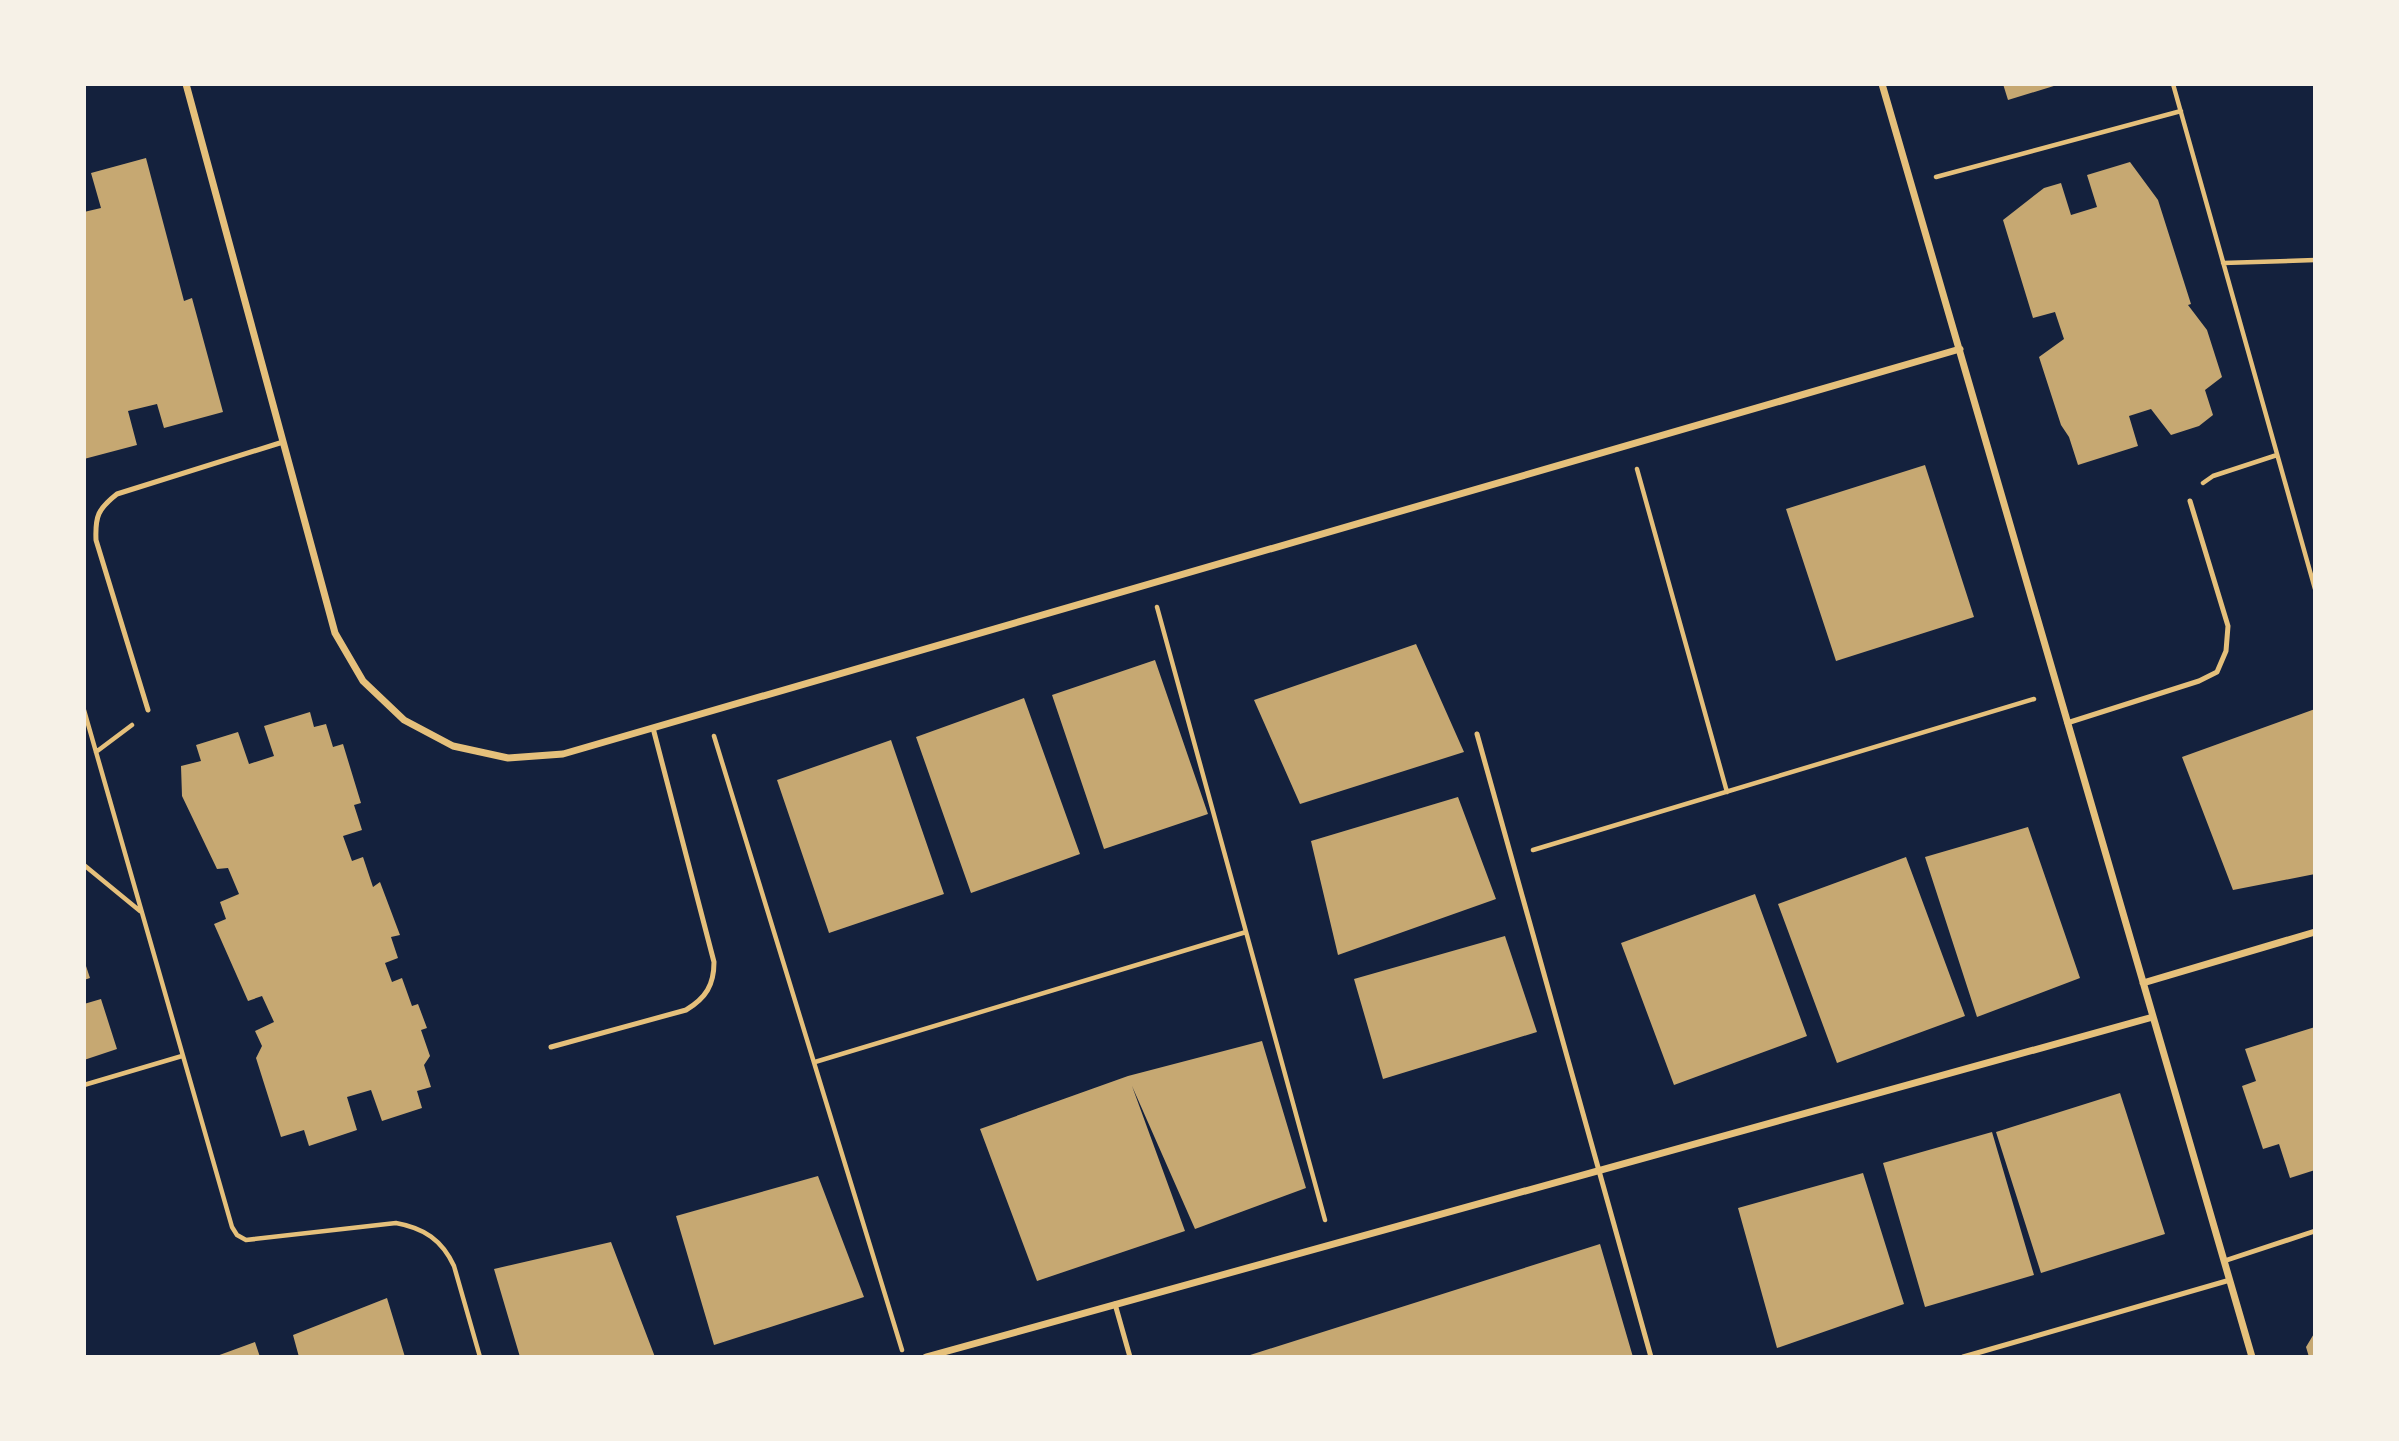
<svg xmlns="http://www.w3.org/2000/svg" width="2399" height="1441" viewBox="0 0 2399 1441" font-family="'IBM Plex Sans',sans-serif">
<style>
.building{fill:#c6a872}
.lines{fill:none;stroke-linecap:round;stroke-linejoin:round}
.path{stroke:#e5c07b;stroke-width:4.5}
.service{stroke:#e5c07b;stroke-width:5}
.minor{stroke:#e5c07b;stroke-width:7}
</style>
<rect width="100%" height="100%" fill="#14213d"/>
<!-- building -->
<path class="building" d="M2003,84H2057V85L2008,100Z
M146,158L184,301L192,298L223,412L164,428L157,404L128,411L137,445L84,459V212L101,208L91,173Z
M2130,162L2158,200L2191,304L2188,305L2207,330L2222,377L2205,390L2213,415L2199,426L2171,435L2151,409L2129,416L2138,446L2078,465L2069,437L2061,425L2039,357L2064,339L2055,312L2033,318L2003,220L2044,188L2061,183L2071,215L2097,207L2087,175Z
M1925,465L1974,617L1836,661L1786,509Z
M1416,644L1464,752L1300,804L1254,700Z
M1155,660L1208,814L1104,849L1052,695Z
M1024,698L1080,854L971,893L916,737Z
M2315,709V874L2233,890L2182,757Z
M310,712L314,727L326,724L333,747L343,744L361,803L354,805L362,830L343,836L352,861L363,857L373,887L380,882L400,935L391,937L398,958L385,963L392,982L402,978L412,1006L418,1004L427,1028L421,1030L430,1056L424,1065L431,1087L417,1091L422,1108L382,1121L371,1090L347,1097L357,1130L309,1146L304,1130L281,1137L256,1058L262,1046L255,1031L274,1022L262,996L248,1001L214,924L226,919L220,902L239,894L228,868L217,869L182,796L181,766L201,761L196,745L238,732L249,764L274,756L264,726Z
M891,740L944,894L829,933L777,780Z
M1458,797L1496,899L1338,955L1311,841Z
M2028,827L2080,978L1977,1017L1925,857Z
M1906,857L1965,1016L1837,1063L1778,904Z
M1755,894L1807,1036L1674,1085L1621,943Z
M1505,936L1537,1032L1383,1079L1354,979Z
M84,960L90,978L84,980Z
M101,999L117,1049L84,1060V1004Z
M2315,1027V1170L2290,1178L2279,1144L2263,1149L2242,1086L2256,1081L2245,1049Z
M1262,1041L1306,1188L1195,1229L1132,1086L1185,1231L1037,1281L980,1129L1128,1076Z
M2120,1093L2165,1234L2041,1273L1996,1132Z
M1992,1132L2034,1275L1925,1307L1883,1163Z
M1863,1173L1904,1304L1777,1348L1738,1208Z
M818,1176L864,1297L714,1345L676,1216Z
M611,1242L655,1357H520L494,1269Z
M1600,1244L1633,1357H1247V1356Z
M387,1298L405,1357H299L293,1335Z
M2315,1332V1357H2309L2306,1347Z
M255,1342L260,1357H214Z"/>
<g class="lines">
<!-- path -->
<path class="path" d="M2173,84L2315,589
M1936,177L2181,111
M2223,263L2315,260
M1637,469L1727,792
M2203,483L2213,476L2277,455
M1157,607L1325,1220
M84,710L232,1227L237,1235L246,1240L396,1223C424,1228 442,1240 454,1266L480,1357
M714,736L902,1350
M96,752L132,725
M1533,850L2034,699
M84,865L140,911
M815,1062L1246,932
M84,1085L182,1056"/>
<!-- service -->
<path class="service" d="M148,710L96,540C95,516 98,509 117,494L283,442
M2067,723L2199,681L2217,672L2226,651L2228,626L2190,501
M1477,734L1651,1357
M551,1047L686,1010C706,998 714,985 714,962L653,728
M2224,1261L2315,1231
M1115,1304L1130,1357
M1963,1357L2230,1280"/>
<!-- minor -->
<path class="minor" d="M186,84L335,633L363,681L404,720L453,746L508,758L563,754L1960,349
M1882,84L2252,1357
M2143,983L2315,932
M926,1357L2153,1017"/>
</g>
<!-- border -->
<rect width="2399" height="1441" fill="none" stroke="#f6f1e7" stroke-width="172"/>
</svg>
